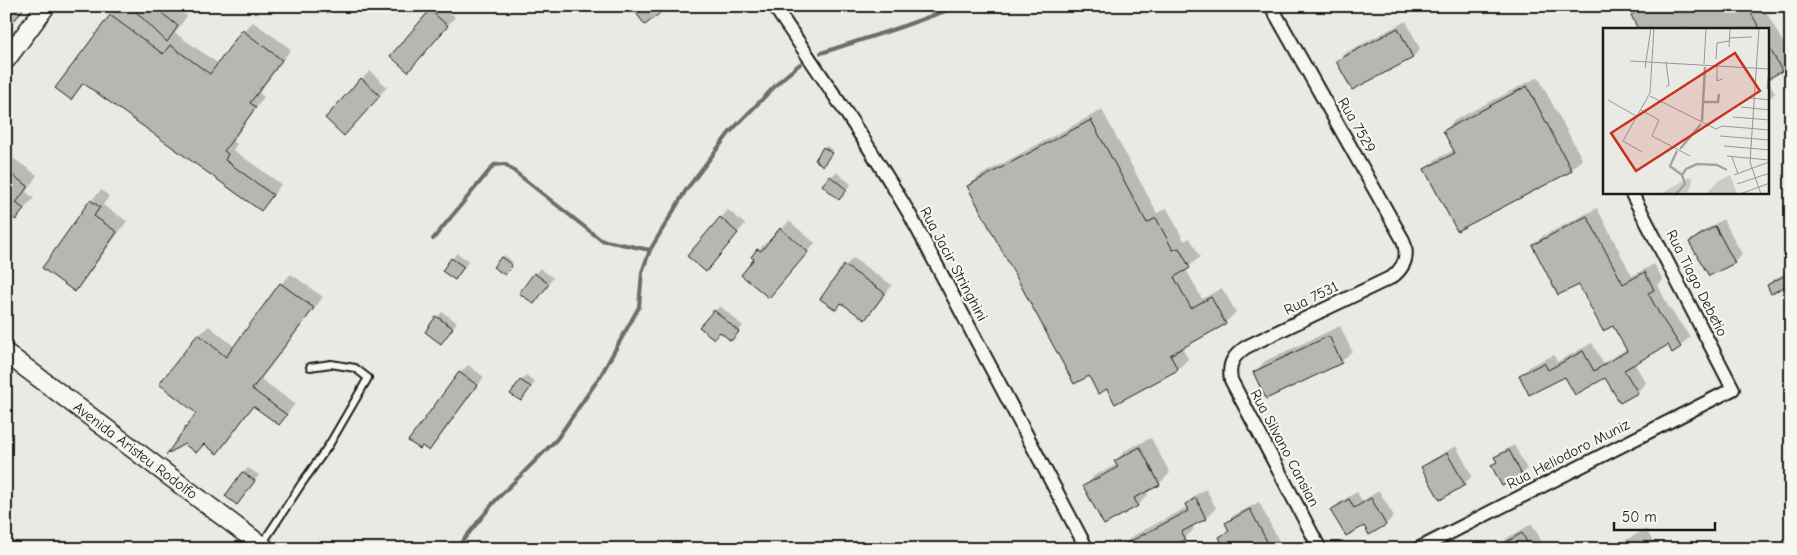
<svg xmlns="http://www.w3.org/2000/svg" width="1797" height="555" viewBox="0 0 1797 555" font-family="'Comic Neue',sans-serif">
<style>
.shadow{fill:#0003}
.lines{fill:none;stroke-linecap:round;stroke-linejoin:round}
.stream{stroke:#6d6d6c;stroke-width:4}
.building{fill:#b6b6b3;stroke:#1c1c1c}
.lane-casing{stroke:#1c1c1c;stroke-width:10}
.street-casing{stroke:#1c1c1c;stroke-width:16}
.secondary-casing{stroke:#1c1c1c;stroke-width:21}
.lane{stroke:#f6f6f2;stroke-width:6}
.street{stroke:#f6f6f2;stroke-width:12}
.secondary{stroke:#f6f6f2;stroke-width:18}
.labels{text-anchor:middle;stroke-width:4.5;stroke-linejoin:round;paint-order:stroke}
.street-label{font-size:15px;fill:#1c1c1c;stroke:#f6f6f2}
.inset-river{fill:none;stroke:#a3a3a1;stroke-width:2.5}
.inset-road{fill:none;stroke:#979795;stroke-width:1}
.view{fill:#c8321e;fill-opacity:0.15;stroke:#c8321e;stroke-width:2.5}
.inset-edge{fill:none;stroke:#1c1c1c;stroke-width:2.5}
</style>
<rect width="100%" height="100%" fill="#e9e9e5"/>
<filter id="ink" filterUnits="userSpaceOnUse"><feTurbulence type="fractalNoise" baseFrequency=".02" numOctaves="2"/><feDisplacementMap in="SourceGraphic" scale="10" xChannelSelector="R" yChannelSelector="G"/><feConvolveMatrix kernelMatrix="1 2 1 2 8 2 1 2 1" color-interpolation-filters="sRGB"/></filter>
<g filter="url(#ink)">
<!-- shadow -->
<path class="shadow" d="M118,6H173L187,16L175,33L219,64L243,31L253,22L291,49L259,93L264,97L233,141L237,144L233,150L281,184L270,200L261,209L85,83L71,98L57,87Z
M435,6H442L455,17L416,63L431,11Z
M1641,6H1763L1791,57V61L1782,70L1768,77V29H1640L1632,15Z
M1406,21L1420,49L1413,57L1337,61L1345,53Z
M370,71L387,87L352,126L362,79Z
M1538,77L1582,159L1571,170L1457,229L1426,170L1436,159L1454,150L1444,131L1455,120Z
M1768,80L1775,93L1768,100Z
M1102,110L1157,213L1167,208L1184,241L1190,238L1200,257L1186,269L1202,299L1222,288L1236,312L1225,323L1182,347L1188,359L1178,369L1116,402L1107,387L1089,375L969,187L979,176Z
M826,146L833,150L825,162L824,148Z
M6,153L37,175L26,192L34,198L16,218L10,214L6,219Z
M836,172L851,184L844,193L824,185Z
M101,190L109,196L103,205L127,221L85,279L75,290L91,201Z
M1597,208L1632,276L1654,264L1663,280L1658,285L1668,306L1690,337L1680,346L1672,351L1668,344L1634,363L1646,383L1637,392L1606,376H1521L1530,366L1554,355L1557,362L1592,343L1603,363L1627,349L1613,324L1579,283L1533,245L1543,236Z
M728,210L745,224L714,262L721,218Z
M1723,219L1742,254L1734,262L1691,242L1699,234Z
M789,221L815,243L769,297L756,259L753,257L766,242L769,244Z
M457,253L469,261L455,279L452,259Z
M504,255L513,262L507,271L501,257Z
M853,258L892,285L873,311L865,319L842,302L836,308L845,266Z
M540,268L553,278L534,302L521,293Z
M1791,270V282L1768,285L1773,280Z
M291,274L323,297L261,379L295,404L279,424L254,405L227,442L217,452L205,443L196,452L199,335L209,326L235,347L281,284Z
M720,306L743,326L736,335L701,326Z
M442,312L457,322L441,343L426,332Z
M1340,326L1352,351L1341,362L1255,372L1265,361Z
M468,365L484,377L437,441L429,449L460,373Z
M526,375L535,382L521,400L512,394Z
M1151,438L1170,473L1159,484L1146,491L1148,495L1138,505L1104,523L1085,486L1095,475L1118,464L1116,461L1126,450Z
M1514,445L1527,469L1522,474L1492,466L1497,461L1496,457L1501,452Z
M1456,446L1472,476L1464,484L1423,468L1431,460Z
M248,468L259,475L237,504L243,473Z
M1206,489L1216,508L1206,518L1192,525L1194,529L1184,539L1170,547L1171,549H1121V548L1131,537L1188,507L1186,504L1197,494Z
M1379,491L1394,516L1386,524L1369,533L1364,524L1332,510L1340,502L1357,492L1362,501Z
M1259,502L1283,549H1227L1221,537L1229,529L1226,523L1234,515Z
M1532,524L1546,549H1498L1507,538Z
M1646,529L1657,549H1610Z
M527,545L532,549H524Z"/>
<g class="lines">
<!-- stream -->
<path class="stream" d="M821,53L898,28L959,6
M433,239L494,165L505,164L601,240L650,250
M456,549L495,501L557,439L601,375L639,307L642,272L650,250L686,190L730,132L782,79L800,64"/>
</g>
<!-- building -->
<path class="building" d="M6,6H25L15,20L6,13Z
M130,6H153L178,26L167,42Z
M631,6H669L645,25Z
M1646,6H1747L1760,29H1638L1631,15Z
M430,10L448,26L408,72L390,56Z
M110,15L163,54L170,45L210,74L242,30L282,60L250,103L256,107L224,151L228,154L225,160L273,195L261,211L83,83L71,100L55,88Z
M1398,28L1413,58L1352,90L1336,61Z
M1768,45L1782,71L1768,79Z
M361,78L380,96L344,136L325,118Z
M1527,86L1572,171L1457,231L1424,169L1455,153L1443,131Z
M1091,120L1147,223L1156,218L1173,250L1179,248L1190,268L1174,277L1191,308L1211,297L1226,324L1170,355L1178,370L1115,404L1107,389L1098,394L1089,376L1074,384L967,186Z
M823,147L832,153L823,166L815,160Z
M6,171L28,186L16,203L24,209L16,220L8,214L6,216Z
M830,176L847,190L839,200L822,185Z
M90,200L100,207L94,216L117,232L75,292L42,268Z
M1587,216L1623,284L1645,272L1654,290L1648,293L1660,315L1681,347L1672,353L1668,345L1624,370L1638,393L1620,403L1605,378L1575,395L1565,377L1529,395L1519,375L1544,363L1548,370L1583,351L1594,371L1627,351L1613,326L1603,331L1579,285L1558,295L1532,245Z
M720,217L738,233L706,272L687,256Z
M1715,226L1735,263L1709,276L1689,242Z
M780,228L808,252L769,298L741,275L754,259L751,257L757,249L761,251Z
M501,257L512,265L505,275L493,267Z
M451,258L464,267L455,280L442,271Z
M844,265L885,293L865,320L841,303L836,310L820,299Z
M1791,272V283L1771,294L1767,285Z
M534,273L549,284L534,304L519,293Z
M280,283L314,308L252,389L287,415L279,425L253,406L217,454L204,444L196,453L184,444L166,455L196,413L159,384L198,334L226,357Z
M714,310L739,332L731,341L720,332L714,339L699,327Z
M436,316L453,328L441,344L425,332Z
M1329,336L1342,363L1266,399L1253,372Z
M459,372L477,385L429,451L422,446L420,449L408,441Z
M520,380L531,387L521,401L510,394Z
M1140,447L1160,485L1134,498L1138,506L1104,525L1083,486L1118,467L1114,461Z
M1509,450L1522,475L1502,486L1491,465L1497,462L1494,457Z
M1447,453L1465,485L1440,500L1421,467Z
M242,472L255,481L237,505L225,496Z
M1196,498L1206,519L1181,532L1185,540L1169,549H1116L1188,511L1185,504Z
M1371,498L1386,525L1369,535L1364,526L1346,536L1330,510L1349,499L1354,508Z
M1250,509L1271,549H1225L1219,537L1229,531L1225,523Z
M1522,533L1531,549H1494Z"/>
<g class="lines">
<!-- lane casing -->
<g class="lane-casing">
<path id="lane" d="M262,544L302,483L329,445L368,378L355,368L331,364L310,367"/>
</g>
<!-- street casing -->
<g class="street-casing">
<path id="street" d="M774,6C821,75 868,143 910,215L1087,549
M1271,6L1403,240C1409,255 1405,267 1392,277L1246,347C1233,356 1228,364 1231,380L1320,549
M1418,549L1733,389L1631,192"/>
</g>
<!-- secondary casing -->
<g class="secondary-casing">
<g id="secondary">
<path d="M6,60L46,6"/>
<path id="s1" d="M6,353L266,549"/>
</g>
</g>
<!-- lane -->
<use href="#lane" class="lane"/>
<!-- street -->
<use href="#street" class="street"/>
<!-- secondary -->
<use href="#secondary" class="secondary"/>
</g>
</g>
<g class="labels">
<!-- street labels -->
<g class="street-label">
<text transform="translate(1357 125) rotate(60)" y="5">Rua 7529</text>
<text transform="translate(954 264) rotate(62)" y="5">Rua Jacir Stringhini</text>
<text transform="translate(1697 283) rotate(63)" y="5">Rua Tiago Debetio</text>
<text transform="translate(1311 298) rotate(-26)" y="5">Rua 7531</text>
<text transform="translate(1285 448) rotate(62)" y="5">Rua Silvano Cansian</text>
<text dy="5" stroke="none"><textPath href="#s1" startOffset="162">Avenida Aristeu Rodolfo</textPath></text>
<text transform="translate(1568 454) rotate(-27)" y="5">Rua Heliodoro Muniz</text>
</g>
</g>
<!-- overview -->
<g transform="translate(1603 28)">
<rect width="166" height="166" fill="#e9e9e5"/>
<path d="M127,147L134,166H103L114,154ZM85,150L89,152L85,164L57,166Z" fill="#cbcbc7"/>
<path class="inset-river" d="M101,74H115L116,66M99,93L102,39M77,121L98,96M79,147L83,141L94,136L114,137L124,142M73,166L82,156L79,147L67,138L74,123"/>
<path class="inset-road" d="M156,0L147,134L158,166M126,10L149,9M126,19L127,0M113,31L114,15L126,13M27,33L167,41M101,36L103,0M114,37V53L119,51M42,40L48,0M63,59L66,57L63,34M164,61L166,41M47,68L113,101L119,98L167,102M147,70L167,72M5,72L35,89M138,79L167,82M38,82L56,92L49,108L87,128M130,89L167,92M117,108L167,112M121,118L167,122M39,124L20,113L47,65L51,0M124,128L166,132M129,129L135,146M131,147L166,134M134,156L167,145M137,166L167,155"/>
<path class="view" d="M132,25L157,63L33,143L8,105Z"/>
<rect width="166" height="166" class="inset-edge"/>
</g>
<!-- margin -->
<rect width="1797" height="555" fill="none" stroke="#f6f6f2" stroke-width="25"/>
<rect x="12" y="12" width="1772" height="530" fill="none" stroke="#1c1c1c" stroke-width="2" filter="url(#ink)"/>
<!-- scale -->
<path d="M1614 522v8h101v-8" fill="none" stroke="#1c1c1c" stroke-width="2.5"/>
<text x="1622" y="522" font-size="15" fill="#1c1c1c" stroke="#f6f6f2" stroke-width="4" paint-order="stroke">50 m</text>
</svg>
